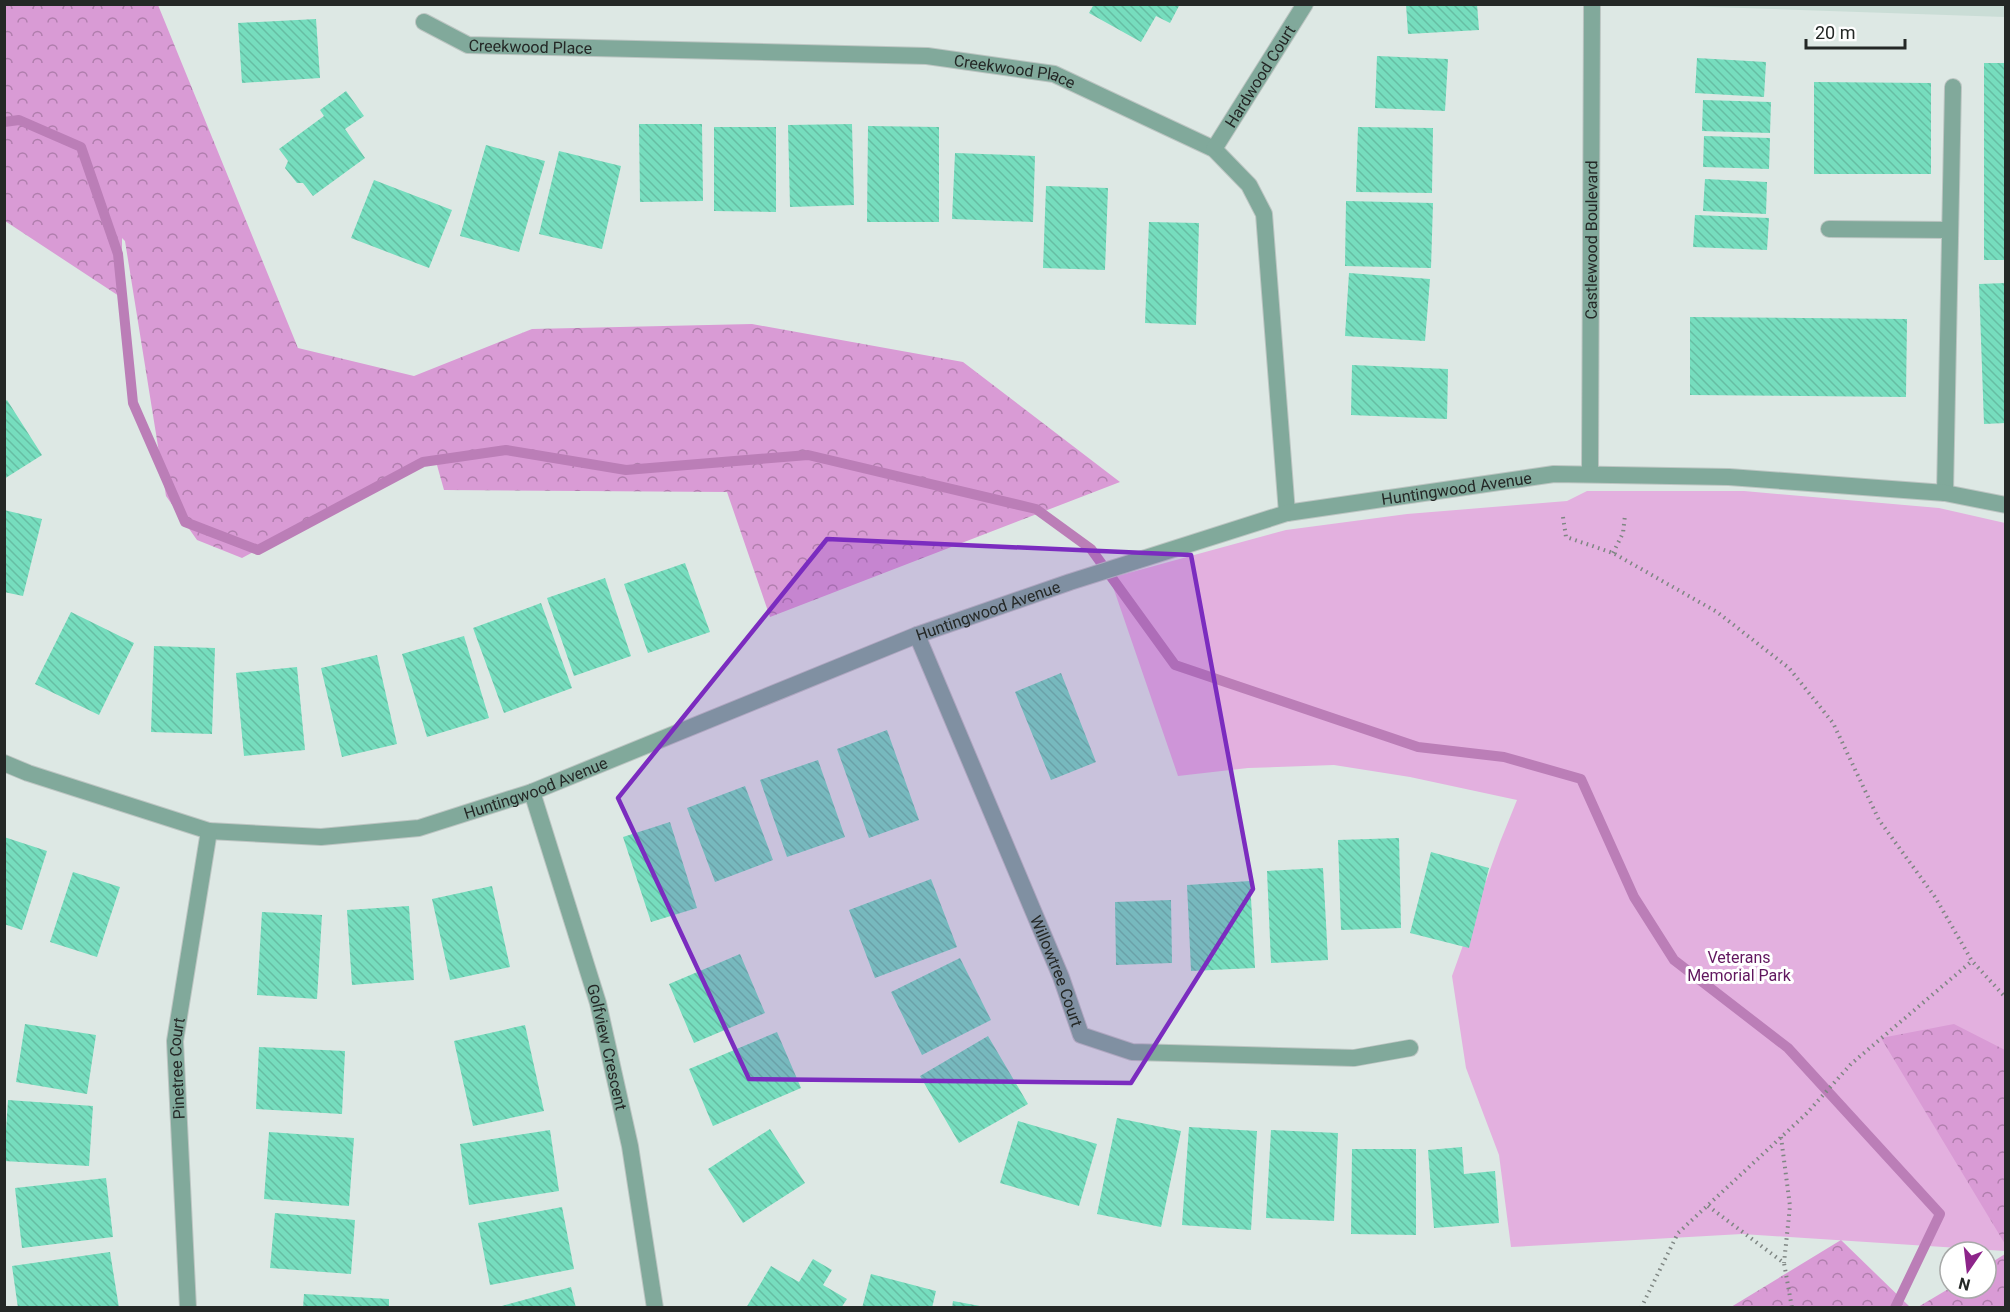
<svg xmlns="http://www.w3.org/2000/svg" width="2010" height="1312" viewBox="0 0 2010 1312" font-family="Roboto,sans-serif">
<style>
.built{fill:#caddd6}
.green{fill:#e3b0df}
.forest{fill:url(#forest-crowns)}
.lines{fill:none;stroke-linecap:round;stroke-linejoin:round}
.stream{stroke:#bb7eb7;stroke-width:10}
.building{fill:url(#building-back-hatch)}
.service-casing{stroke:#bcc5c2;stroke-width:18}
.minor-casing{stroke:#bcc5c2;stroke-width:18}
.path{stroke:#7f8683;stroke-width:4;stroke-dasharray:1.5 4.5;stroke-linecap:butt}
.service{stroke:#81a99b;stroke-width:16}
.minor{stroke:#81a99b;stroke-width:16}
.marked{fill:#7b2cbf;fill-opacity:0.2;stroke:#7b2cbf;stroke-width:4.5;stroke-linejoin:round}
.labels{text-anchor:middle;stroke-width:6;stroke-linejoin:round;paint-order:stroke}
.street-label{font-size:16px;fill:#242826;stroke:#fff}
.park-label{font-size:16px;fill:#60165e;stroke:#fff}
</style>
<defs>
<pattern id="forest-crowns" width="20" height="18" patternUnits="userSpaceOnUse" patternTransform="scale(1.5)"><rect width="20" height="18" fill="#d99bd5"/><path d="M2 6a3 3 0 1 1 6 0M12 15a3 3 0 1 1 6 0" fill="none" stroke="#b07ead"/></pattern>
<pattern id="building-back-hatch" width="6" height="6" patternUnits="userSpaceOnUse" patternTransform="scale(1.5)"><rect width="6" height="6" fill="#76ddbe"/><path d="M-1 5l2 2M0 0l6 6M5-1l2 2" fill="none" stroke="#66bea3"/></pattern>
</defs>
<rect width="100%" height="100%" fill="#dde8e4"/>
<!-- built -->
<path class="built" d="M2005,4V17L1654,5V4Z"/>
<!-- green -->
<path class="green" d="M1587,491H1744L1939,508L2005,523V1251L1742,1234L1511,1247L1499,1155L1466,1068L1452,976L1500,842L1517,800L1410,777L1334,765L1248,768L1178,776L1110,578L1286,530L1407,514L1567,501Z"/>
<!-- forest -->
<path class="forest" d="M4,5H158L298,348L414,376L532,329L752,324L963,362L1120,482L770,617L727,492L444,490L435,458L402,472L242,558L197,540L166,496L125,241L122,238V298L5,221Z
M1954,1024L2005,1050V1244L1881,1038Z
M1841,1240L1910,1307H1731Z
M2005,1254V1307H1918L1950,1288H1986V1266Z"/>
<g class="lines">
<!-- stream -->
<path class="stream" d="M4,122L19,120L81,147L118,254L133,403L185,522L258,550L423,462L506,450L626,470L808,455L1036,509L1091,549L1175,665L1418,747L1504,757L1581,779L1634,897L1674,960L1788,1048L1940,1214L1895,1308"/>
</g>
<!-- building -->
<path class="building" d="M1094,4H1180L1170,23L1156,16L1141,42L1089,13Z
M1406,4H1477L1479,30L1408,34Z
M316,19L320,78L242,83L238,23Z
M1377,56L1448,59L1445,111L1375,108Z
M1697,58L1766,62L1764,97L1695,93Z
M1984,63H2006V260H1984Z
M1814,82L1931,83V174H1814Z
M346,91L364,116L345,129L365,158L313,196L303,183H297L285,168L288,161L279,149L324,116L320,110Z
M1703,100L1771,102L1770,133L1702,131Z
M639,124H702L703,201L640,202Z
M852,124L854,205L790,207L788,125Z
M868,126L939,127V222H867Z
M714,127H776V212L714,211Z
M1358,127L1433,128L1432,193L1356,192Z
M1704,136L1770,138L1769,169L1703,167Z
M486,145L545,161L519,252L460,236Z
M559,151L621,166L602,249L539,234Z
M955,153L1035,156L1033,222L952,219Z
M1705,179L1767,182L1766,214L1703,211Z
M374,180L452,210L429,268L351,238Z
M1046,186L1108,188L1105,270L1043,268Z
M1346,201L1433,203L1431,268L1345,266Z
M1695,215L1769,218L1767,250L1693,247Z
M1149,222L1199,223L1196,325L1145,323Z
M1349,273L1430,279L1425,341L1345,336Z
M2006,283V423L1984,424L1979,284Z
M1690,317L1907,319L1906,397L1690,395Z
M1352,365L1448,369L1447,419L1351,415Z
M7,400L42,455L4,479V402Z
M4,510L42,519L23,596L4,592Z
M685,563L710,632L648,653L624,584Z
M605,578L631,656L574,676L547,598Z
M541,603L572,688L504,713L473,628Z
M71,612L134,643L99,715L35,684Z
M464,636L489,718L427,737L402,654Z
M154,646L215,648L212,734L151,732Z
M377,655L397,744L342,757L321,668Z
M297,667L305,750L244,756L236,673Z
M1061,673L1096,762L1051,780L1015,692Z
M887,730L919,820L869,838L837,749Z
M818,760L845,837L787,857L760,780Z
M745,786L773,860L715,882L687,808Z
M670,822L697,908L651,922L623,837Z
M4,837L47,851L22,930L4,924Z
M1399,838L1401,928L1341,930L1338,840Z
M1431,852L1489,868L1469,948L1410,933Z
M1323,868L1328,960L1271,963L1267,871Z
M73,872L120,887L97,957L50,942Z
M931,879L957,947L875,978L849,910Z
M1250,881L1255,968L1191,971L1187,885Z
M492,886L510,967L450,980L432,899Z
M1171,900L1172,963L1116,965L1115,902Z
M409,906L414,980L352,985L347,910Z
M262,912L322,915L317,999L257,995Z
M740,954L765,1013L694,1043L669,984Z
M960,958L991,1020L922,1055L891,992Z
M25,1024L96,1035L87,1094L16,1082Z
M525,1025L544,1111L473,1126L454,1041Z
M777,1032L801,1088L713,1126L689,1069Z
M988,1036L1028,1104L959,1143L920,1076Z
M259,1047L345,1051L342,1114L256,1109Z
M8,1100L93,1106L89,1166L4,1161Z
M1117,1118L1181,1131L1161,1227L1097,1214Z
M1018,1121L1097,1144L1079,1206L1000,1183Z
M1189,1127L1257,1131L1251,1230L1182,1225Z
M770,1129L805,1183L743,1223L708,1169Z
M550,1130L559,1191L469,1205L460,1144Z
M1271,1130L1338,1133L1334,1221L1266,1218Z
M269,1132L354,1138L349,1206L264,1199Z
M1462,1147L1464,1174L1495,1171L1499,1223L1434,1228L1428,1150Z
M1352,1149H1416V1235L1351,1234Z
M106,1178L113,1237L22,1248L15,1188Z
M562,1207L574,1269L490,1285L478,1223Z
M275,1213L355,1220L351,1274L270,1268Z
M110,1252L119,1308H18L12,1266Z
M813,1259L832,1270L823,1285L847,1299L841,1308H746L771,1266L799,1282Z
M871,1274L936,1291L932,1308H862Z
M571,1287L576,1308H498V1307Z
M304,1294L389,1299V1308H303Z
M953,1301L980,1306V1308H952Z"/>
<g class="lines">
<!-- service casing -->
<g class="service-casing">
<path id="service" d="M1829,229L1949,230
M1945,493L1953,87"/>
</g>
<!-- minor casing -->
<g class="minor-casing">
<g id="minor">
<path id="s1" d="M424,22L468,45L927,56L1054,74L1214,149L1249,185L1264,214L1287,513"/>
<path id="s2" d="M1214,149L1305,4"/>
<path id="s3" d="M1590,474L1592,4"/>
<path id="s4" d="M917,635L1061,977L1081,1035L1132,1052L1354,1058L1410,1048"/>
<path id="s5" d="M4,763L28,773L209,831L321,837L419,828L532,792L917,635L1070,582L1287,513L1554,474L1729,477L1945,493L2006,505"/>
<path id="s6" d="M532,792L598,1003L630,1146L655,1308"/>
<path id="s7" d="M188,1308L175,1041L209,831"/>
</g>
</g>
<!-- path -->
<path class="path" d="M1563,517L1566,537L1613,553L1717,612L1789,668L1833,723L1879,820L1935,897L1972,961L2006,998
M1613,553L1623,533L1625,515
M1781,1137L1790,1206L1784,1263
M1708,1206L1784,1263L1792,1308
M1641,1308L1678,1233L1806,1114L1851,1064L1972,961"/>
<!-- service -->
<use href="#service" class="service"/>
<!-- minor -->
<use href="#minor" class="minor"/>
</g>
<!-- marked area -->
<path class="marked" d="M827,539L1191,555L1253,889L1131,1083L749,1079L618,798Z"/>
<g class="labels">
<!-- street labels -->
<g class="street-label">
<text dy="6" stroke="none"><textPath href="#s1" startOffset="112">Creekwood Place</textPath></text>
<text dy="6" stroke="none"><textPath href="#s1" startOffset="598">Creekwood Place</textPath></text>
<text dy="6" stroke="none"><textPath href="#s2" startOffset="86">Hardwood Court</textPath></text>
<text dy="6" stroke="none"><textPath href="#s3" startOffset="234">Castlewood Boulevard</textPath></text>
<text dy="6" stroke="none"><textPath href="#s5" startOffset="1522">Huntingwood Avenue</textPath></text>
<text dy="6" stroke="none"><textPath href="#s5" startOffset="1036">Huntingwood Avenue</textPath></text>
<text dy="6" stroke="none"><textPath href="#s5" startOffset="550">Huntingwood Avenue</textPath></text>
<text dy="6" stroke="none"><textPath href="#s4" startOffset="364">Willowtree Court</textPath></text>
<text dy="6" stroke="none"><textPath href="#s6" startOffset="266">Golfview Crescent</textPath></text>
<text dy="6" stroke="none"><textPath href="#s7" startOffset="240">Pinetree Court</textPath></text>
</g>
<!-- park labels -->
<g class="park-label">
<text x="1739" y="963">Veterans<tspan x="1739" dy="18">Memorial Park</tspan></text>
</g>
</g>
<!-- border -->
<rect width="2010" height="1312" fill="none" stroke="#242826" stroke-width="12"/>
<!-- north arrow -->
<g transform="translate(1968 1270) rotate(194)"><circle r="28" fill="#ffffff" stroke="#a7a9a8" stroke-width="1.5"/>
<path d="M0-4.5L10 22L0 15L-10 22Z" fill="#8d258a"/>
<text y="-9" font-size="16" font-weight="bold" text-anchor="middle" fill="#242826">N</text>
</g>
<!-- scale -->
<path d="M1806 39v9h99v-9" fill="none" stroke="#242826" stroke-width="3"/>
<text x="1815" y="39" font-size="18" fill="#242826" stroke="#ffffff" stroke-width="4.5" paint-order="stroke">20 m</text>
</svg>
